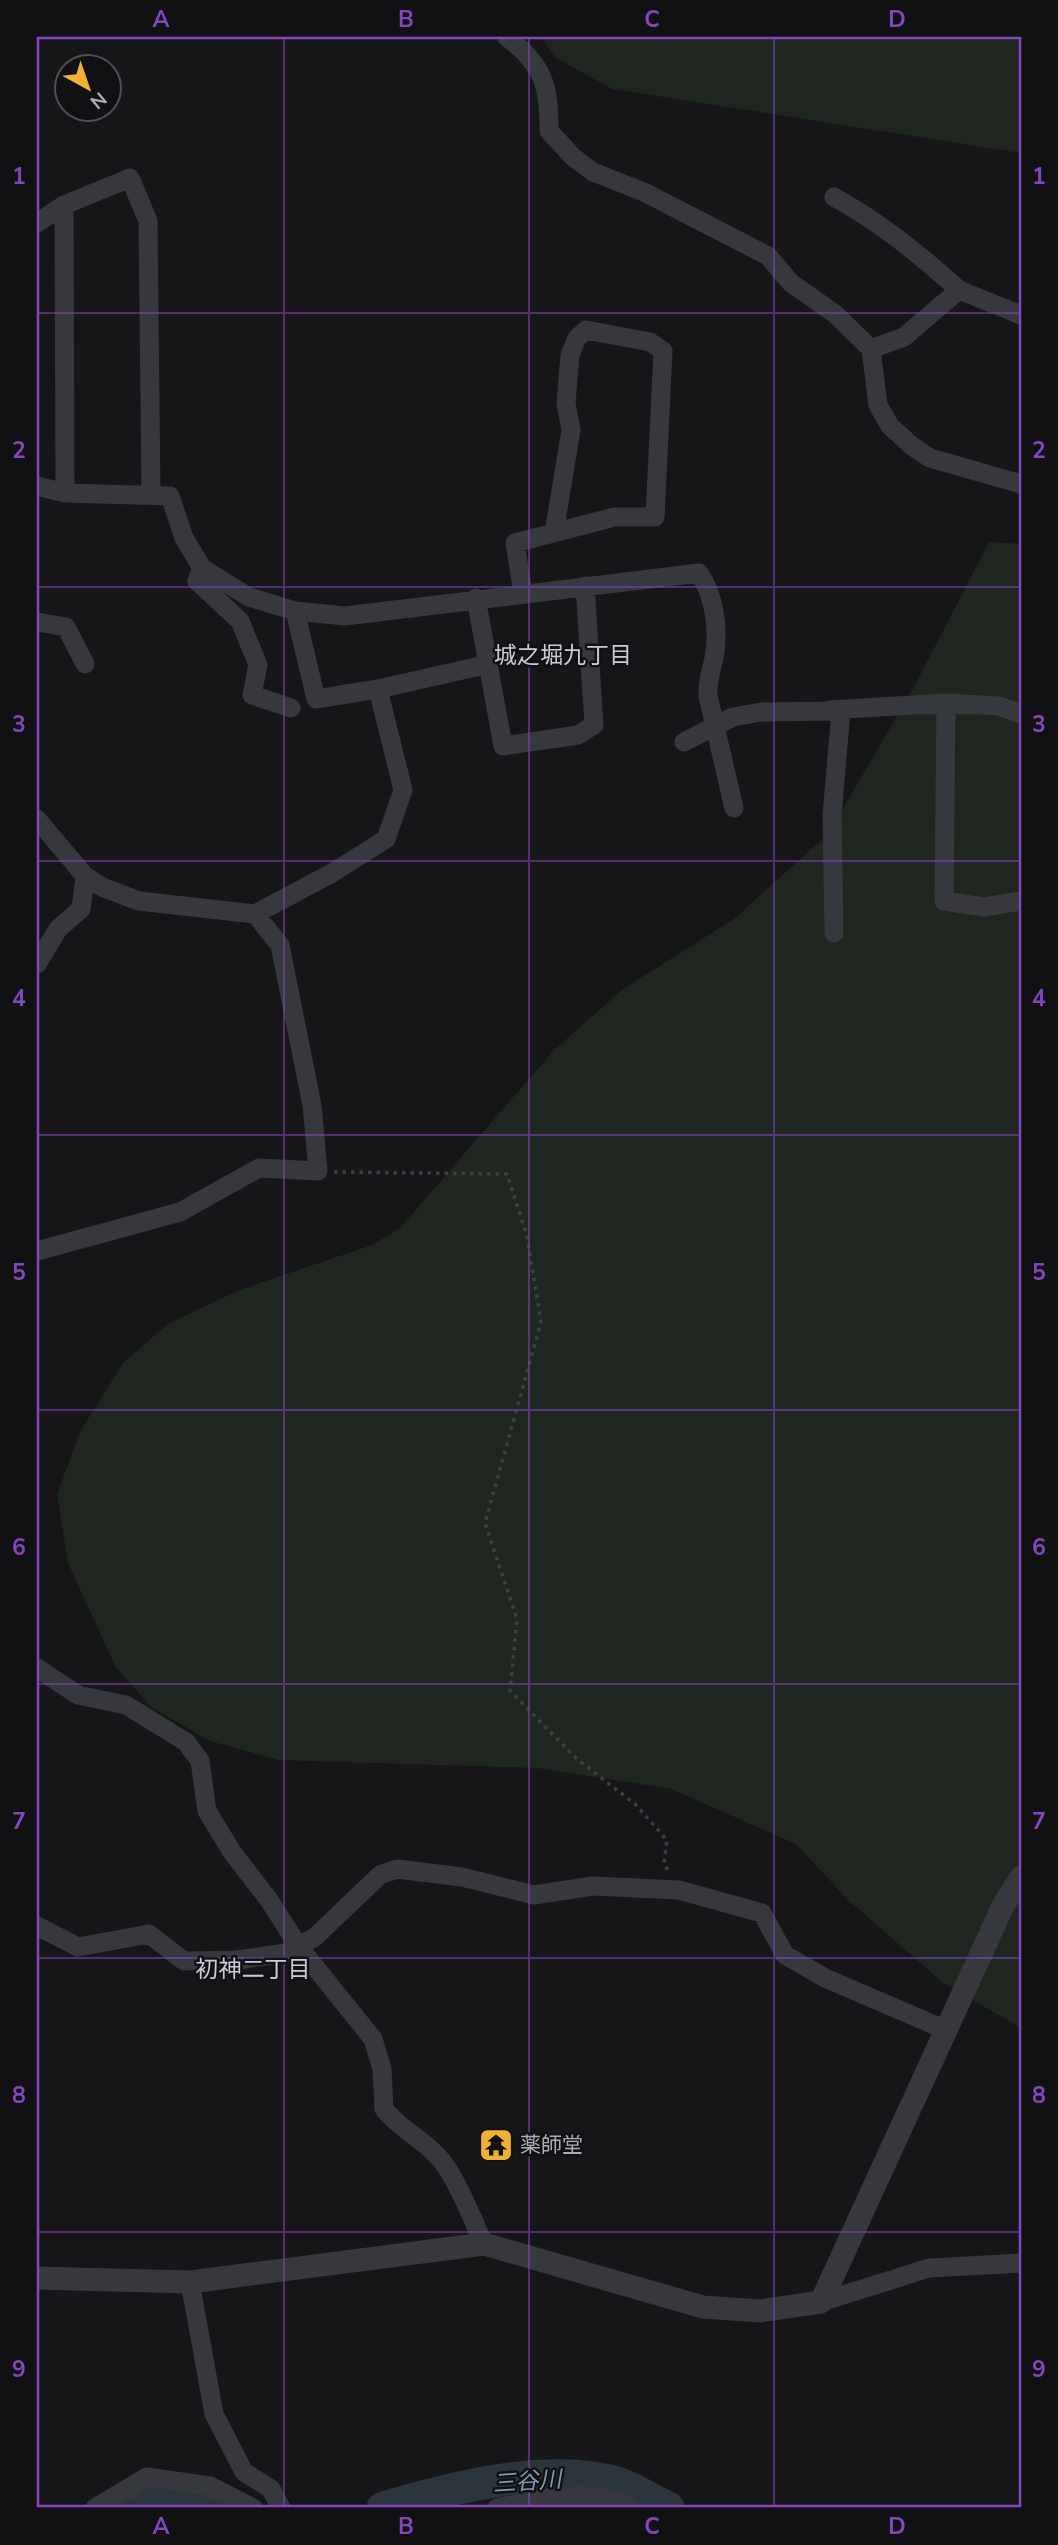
<svg xmlns="http://www.w3.org/2000/svg" width="1058" height="2545" viewBox="0 0 1058 2545" font-family="'Nunito Sans','Noto Sans JP',sans-serif">
<style>
.green{fill:#1e261f}
.lines{fill:none;stroke-linecap:round;stroke-linejoin:round}
.river{stroke:#2c353c;stroke-width:33}
.path{stroke:#3d3f44;stroke-width:3.5;stroke-dasharray:3.5 5;stroke-linecap:butt}
.minor{stroke:#37383d;stroke-width:19}
.tertiary{stroke:#37383d;stroke-width:23}
.grid{fill:none;stroke:#8446be;stroke-width:2;stroke-opacity:0.55}
.labels{text-anchor:middle;stroke-width:5;stroke-linejoin:round;paint-order:stroke}
.poi-label{font-size:21px;fill:#a8adb8;stroke:#111113;text-anchor:start}
.neighbourhood-label{font-size:23px;fill:#c9ccd4;stroke:#111113}
.water-label{font-size:23px;font-style:italic;fill:#7f9bb3;stroke:#111113}
.neatline{fill:none;stroke:#8446be;stroke-width:2.5}
.grid-label{font-size:23px;text-anchor:middle;font-weight:bold;fill:#8446be}
</style>
<rect width="100%" height="100%" fill="#161618"/>
<!-- green -->
<path class="green" d="M540,37H1021V153L612,89L556,58Z
M989,542L1021,544V2028L942,1982L848,1900L796,1844L671,1789L537,1768L278,1760L210,1741L151,1707L115,1666L68,1563L57,1494L81,1430L123,1363L168,1324L239,1290L372,1245L400,1228L554,1050L623,989L734,919L828,834L914,687Z"/>
<g class="lines">
<!-- river -->
<path class="river" d="M134,2508C165,2494 182,2490 211,2508
M383,2508C451,2488 539,2465 610,2481C629,2485 650,2500 668,2508"/>
<!-- path -->
<path class="path" d="M334,1172L507,1174L527,1236L541,1322L485,1523L517,1619L510,1691L577,1759L635,1804L667,1840L664,1863L669,1873"/>
<!-- minor -->
<path class="minor" d="M507,37C544,66 549,85 549,131L573,157L593,172L644,192L768,256L791,283L835,314L871,349L878,405L890,426L912,446L930,458L1021,484
M834,197C881,223 919,254 959,290
M64,205L65,493
M37,223L64,205L130,178L148,221L151,493
M871,349L904,337L959,290L1021,315
M37,486L65,493L170,496L184,538L202,568L249,597L295,611L345,616L699,573C715,596 719,631 714,658C711,672 707,682 708,696L734,808
M202,568L197,581L240,621L258,665L252,695L291,708
M523,593L515,543L614,517H655L663,351L650,342L586,330L577,338L570,355L566,403L571,430L554,533
M476,598L503,746L578,735L594,725L585,586
M295,611L316,699L378,689L489,664
M37,622L66,627L85,664
M830,710L946,703
M1021,714L999,706L946,703L944,901L984,907L1021,901
M684,742L733,717L761,712L841,711
M37,819L85,876L102,887L139,901L255,914L332,873L386,839L403,790L378,689
M834,933L832,815L841,711
M37,964L58,929L81,909L85,876
M37,1251L180,1212L259,1168L318,1171L312,1105L280,945L255,914
M37,1668L78,1695L126,1705L186,1742L200,1761L207,1811L232,1852L269,1900L299,1947L373,2039L382,2069L384,2109C401,2131 428,2141 445,2165C461,2188 472,2219 484,2244
M37,1926L78,1947L149,1934L184,1961L238,1960L286,1953L315,1937L380,1875L397,1869L462,1877L534,1895L593,1886L679,1890L762,1913L785,1955L825,1978L946,2030
M190,2282L214,2414L244,2472L271,2489L281,2508
M821,2302L929,2268L1021,2263
M95,2508L147,2477L210,2486L253,2508
M497,2508C535,2500 596,2486 630,2508"/>
<!-- tertiary -->
<path class="tertiary" d="M37,2278L190,2282L484,2244L703,2307L760,2311L821,2302L1003,1906L1021,1877"/>
</g>
<!-- grid -->
<path class="grid" d="M284,37V2508M529,37V2508M774,37V2508M37,313H1021M37,587H1021M37,861H1021M37,1135H1021M37,1410H1021M37,1684H1021M37,1958H1021M37,2232H1021"/>
<!-- icons -->
<defs>
<g id="temple-square" transform="scale(1.75)"><rect x="-9" y="-9" width="18" height="18" rx="4" fill="#f2b134" stroke="#111113"/><path d="M0-6L5-2H3V0L6.5 2.5H4V6H1.5V3h-3V6H-4V2.5H-6.5L-3 0V-2H-5Z" fill="#111"/></g>
</defs>
<g fill-rule="evenodd">
<use href="#temple-square" x="496" y="2145"/>
</g>
<g class="labels">
<!-- poi labels -->
<g class="poi-label">
<text x="520" y="2152">薬師堂</text>
</g>
<!-- neighbourhood labels -->
<g class="neighbourhood-label">
<text x="563" y="663">城之堀九丁目</text>
<text x="253" y="1977">初神二丁目</text>
</g>
<!-- water labels -->
<g class="water-label">
<text transform="translate(527 2481) rotate(-4)" y="8">三谷川</text>
</g>
</g>
<!-- border -->
<rect width="1058" height="2545" fill="none" stroke="#111113" stroke-width="77"/>
<!-- north arrow -->
<g transform="translate(88 88) rotate(140)"><circle r="33" fill="#111113" stroke="#4d4f55" stroke-width="2"/>
<path d="M0-5L12 26L0 18L-12 26Z" fill="#f2b134"/>
<text y="-10" font-size="19" font-weight="bold" text-anchor="middle" fill="#a8adb8">N</text>
</g>
<rect x="38" y="38" width="982" height="2468" class="neatline"/>
<g class="grid-label">
<text x="161" y="27">A</text>
<text x="406" y="27">B</text>
<text x="652" y="27">C</text>
<text x="897" y="27">D</text>
<text x="19" y="184">1</text>
<text x="1039" y="184">1</text>
<text x="19" y="458">2</text>
<text x="1039" y="458">2</text>
<text x="19" y="732">3</text>
<text x="1039" y="732">3</text>
<text x="19" y="1006">4</text>
<text x="1039" y="1006">4</text>
<text x="19" y="1280">5</text>
<text x="1039" y="1280">5</text>
<text x="19" y="1555">6</text>
<text x="1039" y="1555">6</text>
<text x="19" y="1829">7</text>
<text x="1039" y="1829">7</text>
<text x="19" y="2103">8</text>
<text x="1039" y="2103">8</text>
<text x="19" y="2377">9</text>
<text x="1039" y="2377">9</text>
<text x="161" y="2534">A</text>
<text x="406" y="2534">B</text>
<text x="652" y="2534">C</text>
<text x="897" y="2534">D</text>
</g>
</svg>
